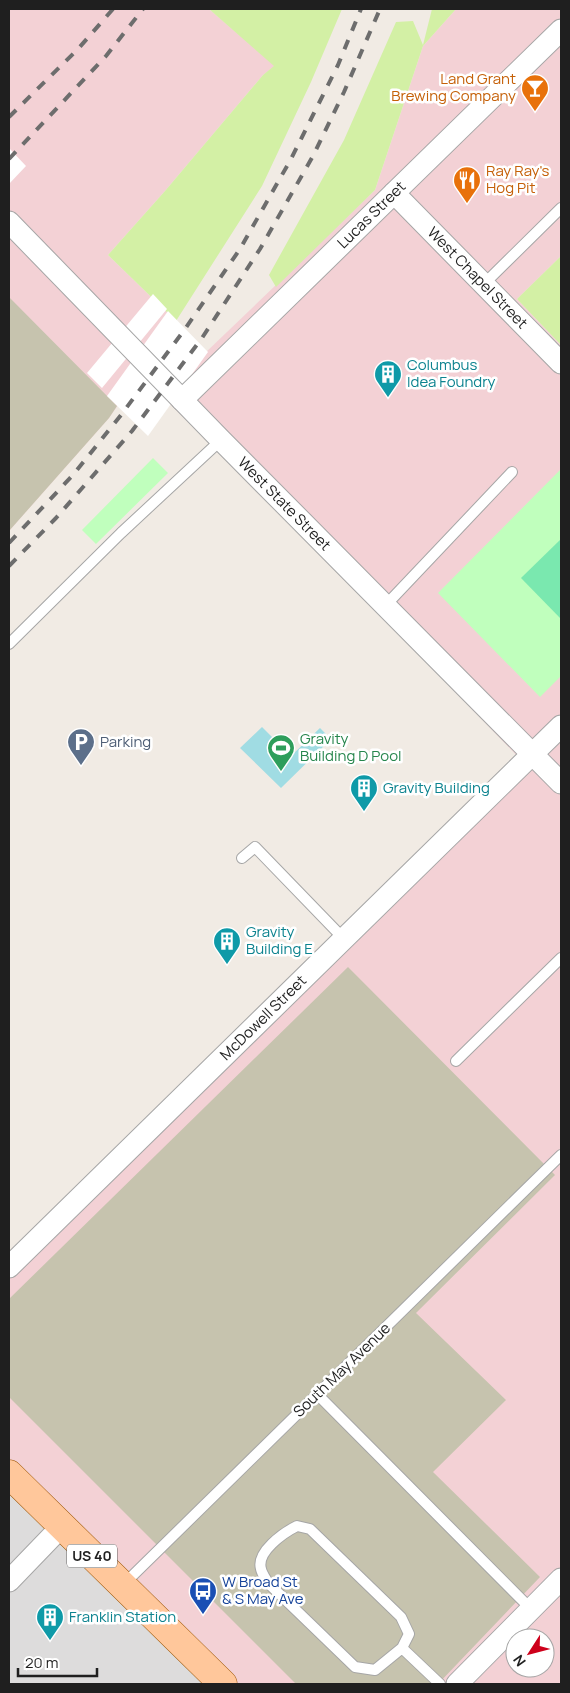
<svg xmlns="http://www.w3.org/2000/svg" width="570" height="1693" viewBox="0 0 570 1693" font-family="Manrope,sans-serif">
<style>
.residential{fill:#dddcdc}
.commercial{fill:#f3d1d5;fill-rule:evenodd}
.construction{fill:#c6c3ae}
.grass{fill:#d3f0a5}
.park{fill:#c0ffbd}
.pitch{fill:#7ae8af}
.water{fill:#a0dce3}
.pier{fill:#fff}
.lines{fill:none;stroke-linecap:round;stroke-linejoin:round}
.lane-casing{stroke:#a6a6a6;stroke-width:12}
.street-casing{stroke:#a6a6a6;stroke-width:23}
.primary-casing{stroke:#9a5300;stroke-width:29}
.lane{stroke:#fff;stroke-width:10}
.street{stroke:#fff;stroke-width:21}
.primary{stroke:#ffc79b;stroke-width:28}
.rail{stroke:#6d6d6d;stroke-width:4;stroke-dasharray:10 10;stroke-linecap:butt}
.labels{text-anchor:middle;stroke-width:5;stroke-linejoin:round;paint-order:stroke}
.shield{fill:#fff;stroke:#626262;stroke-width:1}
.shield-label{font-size:14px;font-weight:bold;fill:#1f1f1f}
.food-label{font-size:15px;fill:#c56008;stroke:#fff;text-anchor:end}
.street-label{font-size:15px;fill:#1f1f1f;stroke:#fff}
.culture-label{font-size:15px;fill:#0d838f;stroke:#fff;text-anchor:start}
.leisure-label{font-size:15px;fill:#27864d;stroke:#fff;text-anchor:start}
.service-label{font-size:15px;fill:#4e5e75;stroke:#fff;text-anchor:start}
.transit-label{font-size:15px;fill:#164399;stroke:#fff;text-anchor:start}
</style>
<rect width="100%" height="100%" fill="#f1ebe4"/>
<!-- residential -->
<path class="residential" d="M9,1474L223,1684H9Z"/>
<!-- commercial -->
<path class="commercial" d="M9,9H209L275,66L263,75L165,191L108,255L176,321L109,418L9,531Z
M456,9H561V256L517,299L561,345V1684H223L9,1474V1266L522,761L349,582L170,404L204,354L375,190L423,46ZM515,1638H545V1668H515Z"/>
<!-- construction -->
<path class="construction" d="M9,297L117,406L109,418L9,531Z
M348,967L555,1175L416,1313L506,1400L433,1472L540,1577L438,1684H296L9,1397V1299Z"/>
<!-- grass -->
<path class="grass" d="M209,9H342L311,82L262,186L176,321L108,255L165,191L263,75L274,66Z
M432,9H456L423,46L375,190L276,287L269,275L344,140L396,22L413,21L423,45Z
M561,256V345L517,299Z"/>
<!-- park -->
<path class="park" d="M153,458L168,473L96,544L82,530Z
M561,469V676L540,697L438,593Z"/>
<!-- pitch -->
<path class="pitch" d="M561,539V619L521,578Z"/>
<!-- water -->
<path class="water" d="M262,727L291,756L320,728L331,739L281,788L240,748Z"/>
<!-- pier -->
<path class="pier" d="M9,148L26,166L9,184Z
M153,294L167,309L102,388L87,373Z
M168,311L208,352L148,436L107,396Z"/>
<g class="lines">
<!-- lane casing -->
<g class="lane-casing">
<path id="lane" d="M484,284L561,208
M385,606L512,472
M9,644L121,533L221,440
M242,858L255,847L344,939
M456,1061L561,958
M317,1394L531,1609
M297,1526L310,1529L401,1617L409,1634L402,1648L375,1670L355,1667L268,1583C266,1579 262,1574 261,1569C256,1552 283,1533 297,1526Z
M123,1585L561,1155
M402,1648L440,1684"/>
</g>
<!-- street casing -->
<g class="street-casing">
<g id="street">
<path id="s1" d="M394,193L561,363"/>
<path id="s2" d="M9,222L221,440L561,783"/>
<path id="s3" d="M182,400L561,30"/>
<path id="s4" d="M9,1267L561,726"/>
<path d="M9,1581L62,1526"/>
<path d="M457,1684L561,1579"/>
</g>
</g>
<!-- primary casing -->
<g class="primary-casing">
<path id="primary" d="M9,1474L223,1684"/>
</g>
<!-- lane -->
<use href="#lane" class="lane"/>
<!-- street -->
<use href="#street" class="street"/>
<!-- primary -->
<use href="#primary" class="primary"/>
<!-- rail -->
<path class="rail" d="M9,117L78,49L113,9
M9,159L106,56L143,9
M9,543L73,475L121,415L185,329L240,249L291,159L338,65L361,9
M9,566L56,518L132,431L202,338L260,249L313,156L344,92L380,9"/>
</g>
<!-- icons -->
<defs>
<g id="bar-pin" transform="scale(1.4375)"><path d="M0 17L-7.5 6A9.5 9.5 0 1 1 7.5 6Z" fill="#e8710a" stroke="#fff"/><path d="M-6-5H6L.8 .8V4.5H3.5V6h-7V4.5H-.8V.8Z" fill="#fff"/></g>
<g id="restaurant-pin" transform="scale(1.4375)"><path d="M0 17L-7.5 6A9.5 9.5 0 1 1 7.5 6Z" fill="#e8710a" stroke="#fff"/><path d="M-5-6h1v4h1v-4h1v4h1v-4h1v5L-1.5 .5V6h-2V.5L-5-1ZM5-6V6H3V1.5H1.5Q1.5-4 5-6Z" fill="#fff"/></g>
<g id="building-pin" transform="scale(1.4375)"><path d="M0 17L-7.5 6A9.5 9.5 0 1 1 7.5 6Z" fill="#0f9aa8" stroke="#fff"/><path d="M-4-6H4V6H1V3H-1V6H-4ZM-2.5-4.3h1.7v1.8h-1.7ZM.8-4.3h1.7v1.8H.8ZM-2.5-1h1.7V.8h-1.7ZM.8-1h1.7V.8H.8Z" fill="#fff"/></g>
<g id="parking-pin" transform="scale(1.4375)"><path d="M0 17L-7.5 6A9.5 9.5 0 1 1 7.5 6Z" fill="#5c6f8a" stroke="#fff"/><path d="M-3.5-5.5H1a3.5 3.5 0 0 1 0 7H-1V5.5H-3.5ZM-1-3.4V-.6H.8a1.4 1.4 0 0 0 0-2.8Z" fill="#fff"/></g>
<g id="stadium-pin" transform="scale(1.4375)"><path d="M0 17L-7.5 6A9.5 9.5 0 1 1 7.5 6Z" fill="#2e9e5b" stroke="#fff"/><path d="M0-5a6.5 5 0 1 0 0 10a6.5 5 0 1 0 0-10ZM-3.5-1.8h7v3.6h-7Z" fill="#fff"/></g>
<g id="bus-pin" transform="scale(1.4375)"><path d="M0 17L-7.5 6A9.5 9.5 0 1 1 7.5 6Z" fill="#1a4fb4" stroke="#fff"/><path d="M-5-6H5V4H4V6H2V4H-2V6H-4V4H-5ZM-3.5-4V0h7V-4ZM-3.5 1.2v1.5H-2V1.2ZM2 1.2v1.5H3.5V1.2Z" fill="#fff"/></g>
</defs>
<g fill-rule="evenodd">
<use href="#bar-pin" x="535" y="88"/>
<use href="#restaurant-pin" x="467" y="180"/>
<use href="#building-pin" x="388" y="374"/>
<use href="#parking-pin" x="81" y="742"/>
<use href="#stadium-pin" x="281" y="748"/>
<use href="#building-pin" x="364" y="788"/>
<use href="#building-pin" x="227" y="941"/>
<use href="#bus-pin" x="203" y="1591"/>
<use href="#building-pin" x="50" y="1617"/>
</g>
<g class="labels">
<!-- shield labels -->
<rect class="shield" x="67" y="1544.5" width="50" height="23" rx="4"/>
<g class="shield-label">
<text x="92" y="1561">US 40</text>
</g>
<!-- food labels -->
<g class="food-label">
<text x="516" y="84">Land Grant<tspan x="516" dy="17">Brewing Company</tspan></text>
<text x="486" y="176" text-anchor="start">Ray Ray's<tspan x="486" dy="17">Hog Pit</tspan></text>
</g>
<!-- street labels -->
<g class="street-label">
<text dy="5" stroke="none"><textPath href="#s3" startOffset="265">Lucas Street</textPath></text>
<text dy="5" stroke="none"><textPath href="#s1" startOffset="119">West Chapel Street</textPath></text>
<text dy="5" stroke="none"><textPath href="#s2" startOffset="394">West State Street</textPath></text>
<text dy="5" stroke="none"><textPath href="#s4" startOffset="356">McDowell Street</textPath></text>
<text transform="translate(342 1370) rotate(-44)" y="5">South May Avenue</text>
</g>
<!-- culture labels -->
<g class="culture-label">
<text x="407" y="370">Columbus<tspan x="407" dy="17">Idea Foundry</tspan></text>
<text x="383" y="793">Gravity Building</text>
<text x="246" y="937">Gravity<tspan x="246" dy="17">Building E</tspan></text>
<text x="69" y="1622">Franklin Station</text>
</g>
<!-- leisure labels -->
<g class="leisure-label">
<text x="300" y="744">Gravity<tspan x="300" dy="17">Building D Pool</tspan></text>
</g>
<!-- service labels -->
<g class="service-label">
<text x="100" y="747">Parking</text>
</g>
<!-- transit labels -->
<g class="transit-label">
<text x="222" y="1587">W Broad St<tspan x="222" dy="17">&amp; S May Ave</tspan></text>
</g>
</g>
<!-- border -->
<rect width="570" height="1693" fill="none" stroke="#1f1f1f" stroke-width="20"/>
<!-- north arrow -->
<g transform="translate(530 1653) rotate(234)"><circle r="24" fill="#ffffff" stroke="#a5a5a5"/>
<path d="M0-4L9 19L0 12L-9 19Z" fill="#ce001b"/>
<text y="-8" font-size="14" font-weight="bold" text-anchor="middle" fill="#1f1f1f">N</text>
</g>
<!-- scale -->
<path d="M18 1668v8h79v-8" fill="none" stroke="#1f1f1f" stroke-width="2.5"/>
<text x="25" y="1668" font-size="15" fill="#1f1f1f" stroke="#ffffff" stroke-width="4" paint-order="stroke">20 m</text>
</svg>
